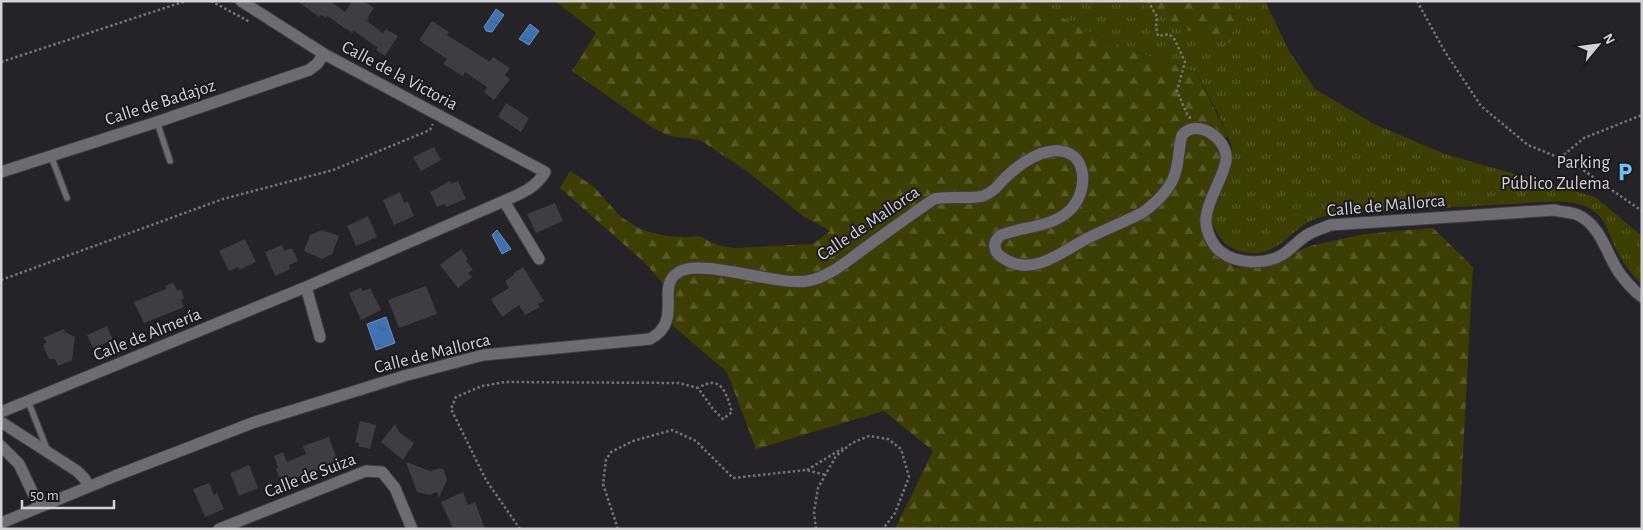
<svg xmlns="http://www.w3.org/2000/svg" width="1643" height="530" viewBox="0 0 1643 530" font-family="'Alegreya Sans',sans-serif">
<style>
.grass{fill:url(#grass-tufts)}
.forest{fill:url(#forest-firs)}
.water{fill:url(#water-ripples);stroke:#6c8ebc}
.building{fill:#403c43}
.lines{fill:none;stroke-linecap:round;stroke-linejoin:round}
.service-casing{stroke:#413e44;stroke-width:8}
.minor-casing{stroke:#413e44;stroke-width:13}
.path{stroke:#767378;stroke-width:2.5;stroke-dasharray:2.5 2.5;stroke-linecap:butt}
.service{stroke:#6f6b72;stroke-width:5.5}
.minor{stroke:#6f6b72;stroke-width:11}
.labels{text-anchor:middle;stroke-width:4;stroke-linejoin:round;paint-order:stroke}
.street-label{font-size:18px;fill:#d3d1d5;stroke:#1c181f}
.poi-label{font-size:18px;fill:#d3d1d5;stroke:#1c181f;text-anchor:end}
</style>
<defs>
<pattern id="grass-tufts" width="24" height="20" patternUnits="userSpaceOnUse" patternTransform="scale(1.25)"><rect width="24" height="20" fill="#3c3e03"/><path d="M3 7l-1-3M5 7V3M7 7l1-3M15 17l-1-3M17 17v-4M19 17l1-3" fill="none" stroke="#575927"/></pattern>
<pattern id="forest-firs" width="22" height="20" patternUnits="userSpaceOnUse" patternTransform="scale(1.25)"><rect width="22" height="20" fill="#3c3e03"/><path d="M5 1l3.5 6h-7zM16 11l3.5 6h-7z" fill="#575927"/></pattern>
<pattern id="water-ripples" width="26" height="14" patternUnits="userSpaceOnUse" patternTransform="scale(1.25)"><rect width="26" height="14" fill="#4071b2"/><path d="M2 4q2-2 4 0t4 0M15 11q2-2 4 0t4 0" fill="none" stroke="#405d84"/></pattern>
</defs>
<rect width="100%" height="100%" fill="#252228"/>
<!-- grass -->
<path class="grass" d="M1032,1H1136L1236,16L1233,1H1265L1289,51L1315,89L1374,124L1445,154L1595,197L1642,236V285C1633,276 1625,266 1619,255C1609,238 1608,218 1589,208C1570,197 1532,203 1510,204C1476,206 1442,208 1408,210C1380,212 1349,211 1321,217C1298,223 1287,244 1267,251C1253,256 1231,252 1222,240C1217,234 1213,227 1212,220C1212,216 1214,212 1215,209C1220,189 1234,172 1232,151C1230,131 1206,92 1196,72L1108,42Z"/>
<!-- forest -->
<path class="forest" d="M555,1H1032L1108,42L1196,72L1228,136L1215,145L1222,160L1205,232L1211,251L1235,267L1261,268L1310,246L1364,234L1433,228L1473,267L1459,529H895L933,451L884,411L756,449L727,372L673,326V295L645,263L560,188L570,171L593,186L621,217L642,230L667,236L687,237L699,236L717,245L734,248L813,244L830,231L803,216L748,172L700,140L670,136L653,128L572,71L596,33Z
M1136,1H1233L1236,16L1230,43L1187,30Z"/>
<!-- water -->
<path class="water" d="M496,9L504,15L492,32L486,31L484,27Z
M530,24L539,31L529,45L519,39Z
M497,230L511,249L502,254L492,235Z
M386,317L395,343L376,350L367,324Z"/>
<!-- building -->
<path class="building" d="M297,1H330L345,12L352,1H364L374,8L368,17L369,18L367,21L383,33L386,29L398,36L385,56L376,50L378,48L354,31L352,33L327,16L326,18L321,15L319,17Z
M432,21L449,32L447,35L490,62L493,57L510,68L505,75L510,79L494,100L484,92L487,87L465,72L463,76L443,64L447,59L419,40Z
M506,103L529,118L521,132L498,117Z
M434,147L441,160L421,171L413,157Z
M450,181L451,184L458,181L466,199L446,207L445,204L437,207L430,192Z
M400,192L404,203L408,202L414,216L394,225L383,200Z
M555,203L563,221L536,233L527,214Z
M368,216L377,237L356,246L347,226Z
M322,230L339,236L332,254L322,259L304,251L310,235Z
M245,239L256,262L239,270L238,267L229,271L219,251Z
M282,245L284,251L292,248L298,261L289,265L290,269L275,276L265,252Z
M461,249L468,259L466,261L473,270L468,273L472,277L458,288L440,265Z
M523,267L544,301L538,304L540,307L525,315L519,305L502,317L491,299L509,288L505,281L514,275V273Z
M173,283L178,291L181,289L184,298L181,300L184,307L144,323L134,302L166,289L165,286Z
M426,286L437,314L399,328L388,300Z
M361,288L363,291L370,288L381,310L361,320L349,293Z
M107,326L113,340L93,348L87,335Z
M64,329L65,332L75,337L72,360L58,366L55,359H49L43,346L47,342L43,338Z
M360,421L376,425L370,449L358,446L359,443L355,442Z
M395,424L399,432L414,443L403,460L381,442Z
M329,437L338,462L315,472L314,470L292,480L291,477L281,482L276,469L278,468L274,456L283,452L287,462L306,454L303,446Z
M406,462L430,471L440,468L444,470L447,480L439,498L437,492L429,495L417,492Z
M249,465L258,488L239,496L230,473Z
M209,483L214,495L217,493L224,509L205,517L193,489Z
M463,492L468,505L475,502L485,529H453L441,502Z"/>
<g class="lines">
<!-- service casing -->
<g class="service-casing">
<path id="service" d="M157,122L170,161
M51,156L67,198
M28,401L47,449"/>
</g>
<!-- minor casing -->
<g class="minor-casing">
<path id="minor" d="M1,172L157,122L309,70L317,64L324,54
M504,201L539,259
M306,287L320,337
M1,412L306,287L504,201C520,194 536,188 545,172L324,54L241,1
M1,422L77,471L84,478L89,486
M1,446L19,464L39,506
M1,523L115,476L255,422L404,376L483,355L650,339C685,320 654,286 679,272C702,258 776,286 807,281C829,278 851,258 869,245C890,230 912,214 934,199C950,195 969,200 983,196C992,193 998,186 1004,179C1017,166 1033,154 1052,151C1089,147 1090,192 1069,211C1050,228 1024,226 1001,235C996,239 993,244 996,251C998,256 1003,258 1008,261C1035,275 1063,251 1086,239C1104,230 1124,222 1142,213C1156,203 1172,188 1176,170C1179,159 1179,146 1182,135C1198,117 1229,140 1226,161C1222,181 1208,198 1206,218C1205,230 1212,245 1221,252C1237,264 1265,265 1282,255C1292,249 1299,239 1309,234C1316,230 1324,228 1330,225L1554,210C1561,212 1571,212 1578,215C1600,225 1606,252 1618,271C1625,281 1633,290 1642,297
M219,529L366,471L382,472L395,488L412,529"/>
</g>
<!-- path -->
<path class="path" d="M211,1L250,22
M1148,1L1157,17L1156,27L1158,36L1169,34L1175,40L1185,62L1177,91L1187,114L1191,119
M1417,1L1445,52L1481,106L1528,145L1560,158L1583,170L1642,211
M1,62L186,1
M1560,158L1584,138L1642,115
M1,280L223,199L333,170L430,130L433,124
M807,470L843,448
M520,529L486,480L451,409L456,397L482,386L505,382L679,383L698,388L713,409L723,419L732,412C726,392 721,374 698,388
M618,529L603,484L606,460L611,452L633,441L672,430L696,441L733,478L806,470L826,475
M816,529L814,512L818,488L836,456L852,443L869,436L888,439L901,449L909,477L895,513L883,529"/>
<!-- service -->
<use href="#service" class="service"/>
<!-- minor -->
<use href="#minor" class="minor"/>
</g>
<!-- icons -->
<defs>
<g id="parking-bare" transform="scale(1.5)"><path d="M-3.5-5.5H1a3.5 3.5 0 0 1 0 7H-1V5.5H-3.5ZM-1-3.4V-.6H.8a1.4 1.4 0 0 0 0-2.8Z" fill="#6cc2f3" stroke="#1c181f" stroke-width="2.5" paint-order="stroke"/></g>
</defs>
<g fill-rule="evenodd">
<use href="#parking-bare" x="1625" y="172"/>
</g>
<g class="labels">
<!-- street labels -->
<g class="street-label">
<text transform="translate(400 75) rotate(28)" y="6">Calle de la Victoria</text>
<text transform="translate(160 102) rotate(-18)" y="6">Calle de Badajoz</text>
<text transform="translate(1386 205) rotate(-5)" y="6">Calle de Mallorca</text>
<text transform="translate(868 223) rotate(-34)" y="6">Calle de Mallorca</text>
<text transform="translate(147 334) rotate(-22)" y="6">Calle de Almería</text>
<text transform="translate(432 353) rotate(-14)" y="6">Calle de Mallorca</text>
<text transform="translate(310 475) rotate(-21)" y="6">Calle de Suiza</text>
</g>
<!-- poi labels -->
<g class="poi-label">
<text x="1610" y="168">Parking<tspan x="1610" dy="21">Público Zulema</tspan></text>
</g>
</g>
<!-- border -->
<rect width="1643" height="530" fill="none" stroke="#d3d1d5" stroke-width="5"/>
<!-- north arrow -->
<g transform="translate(1598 45) rotate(61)" stroke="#1c181f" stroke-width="4" paint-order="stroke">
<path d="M0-4L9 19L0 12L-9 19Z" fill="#d3d1d5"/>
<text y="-8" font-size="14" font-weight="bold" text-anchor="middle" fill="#d3d1d5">N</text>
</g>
<!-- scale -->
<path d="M22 500v8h92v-8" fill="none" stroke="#d3d1d5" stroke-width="2.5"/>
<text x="30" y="500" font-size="15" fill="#d3d1d5" stroke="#1c181f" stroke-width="4" paint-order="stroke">50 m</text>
</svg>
